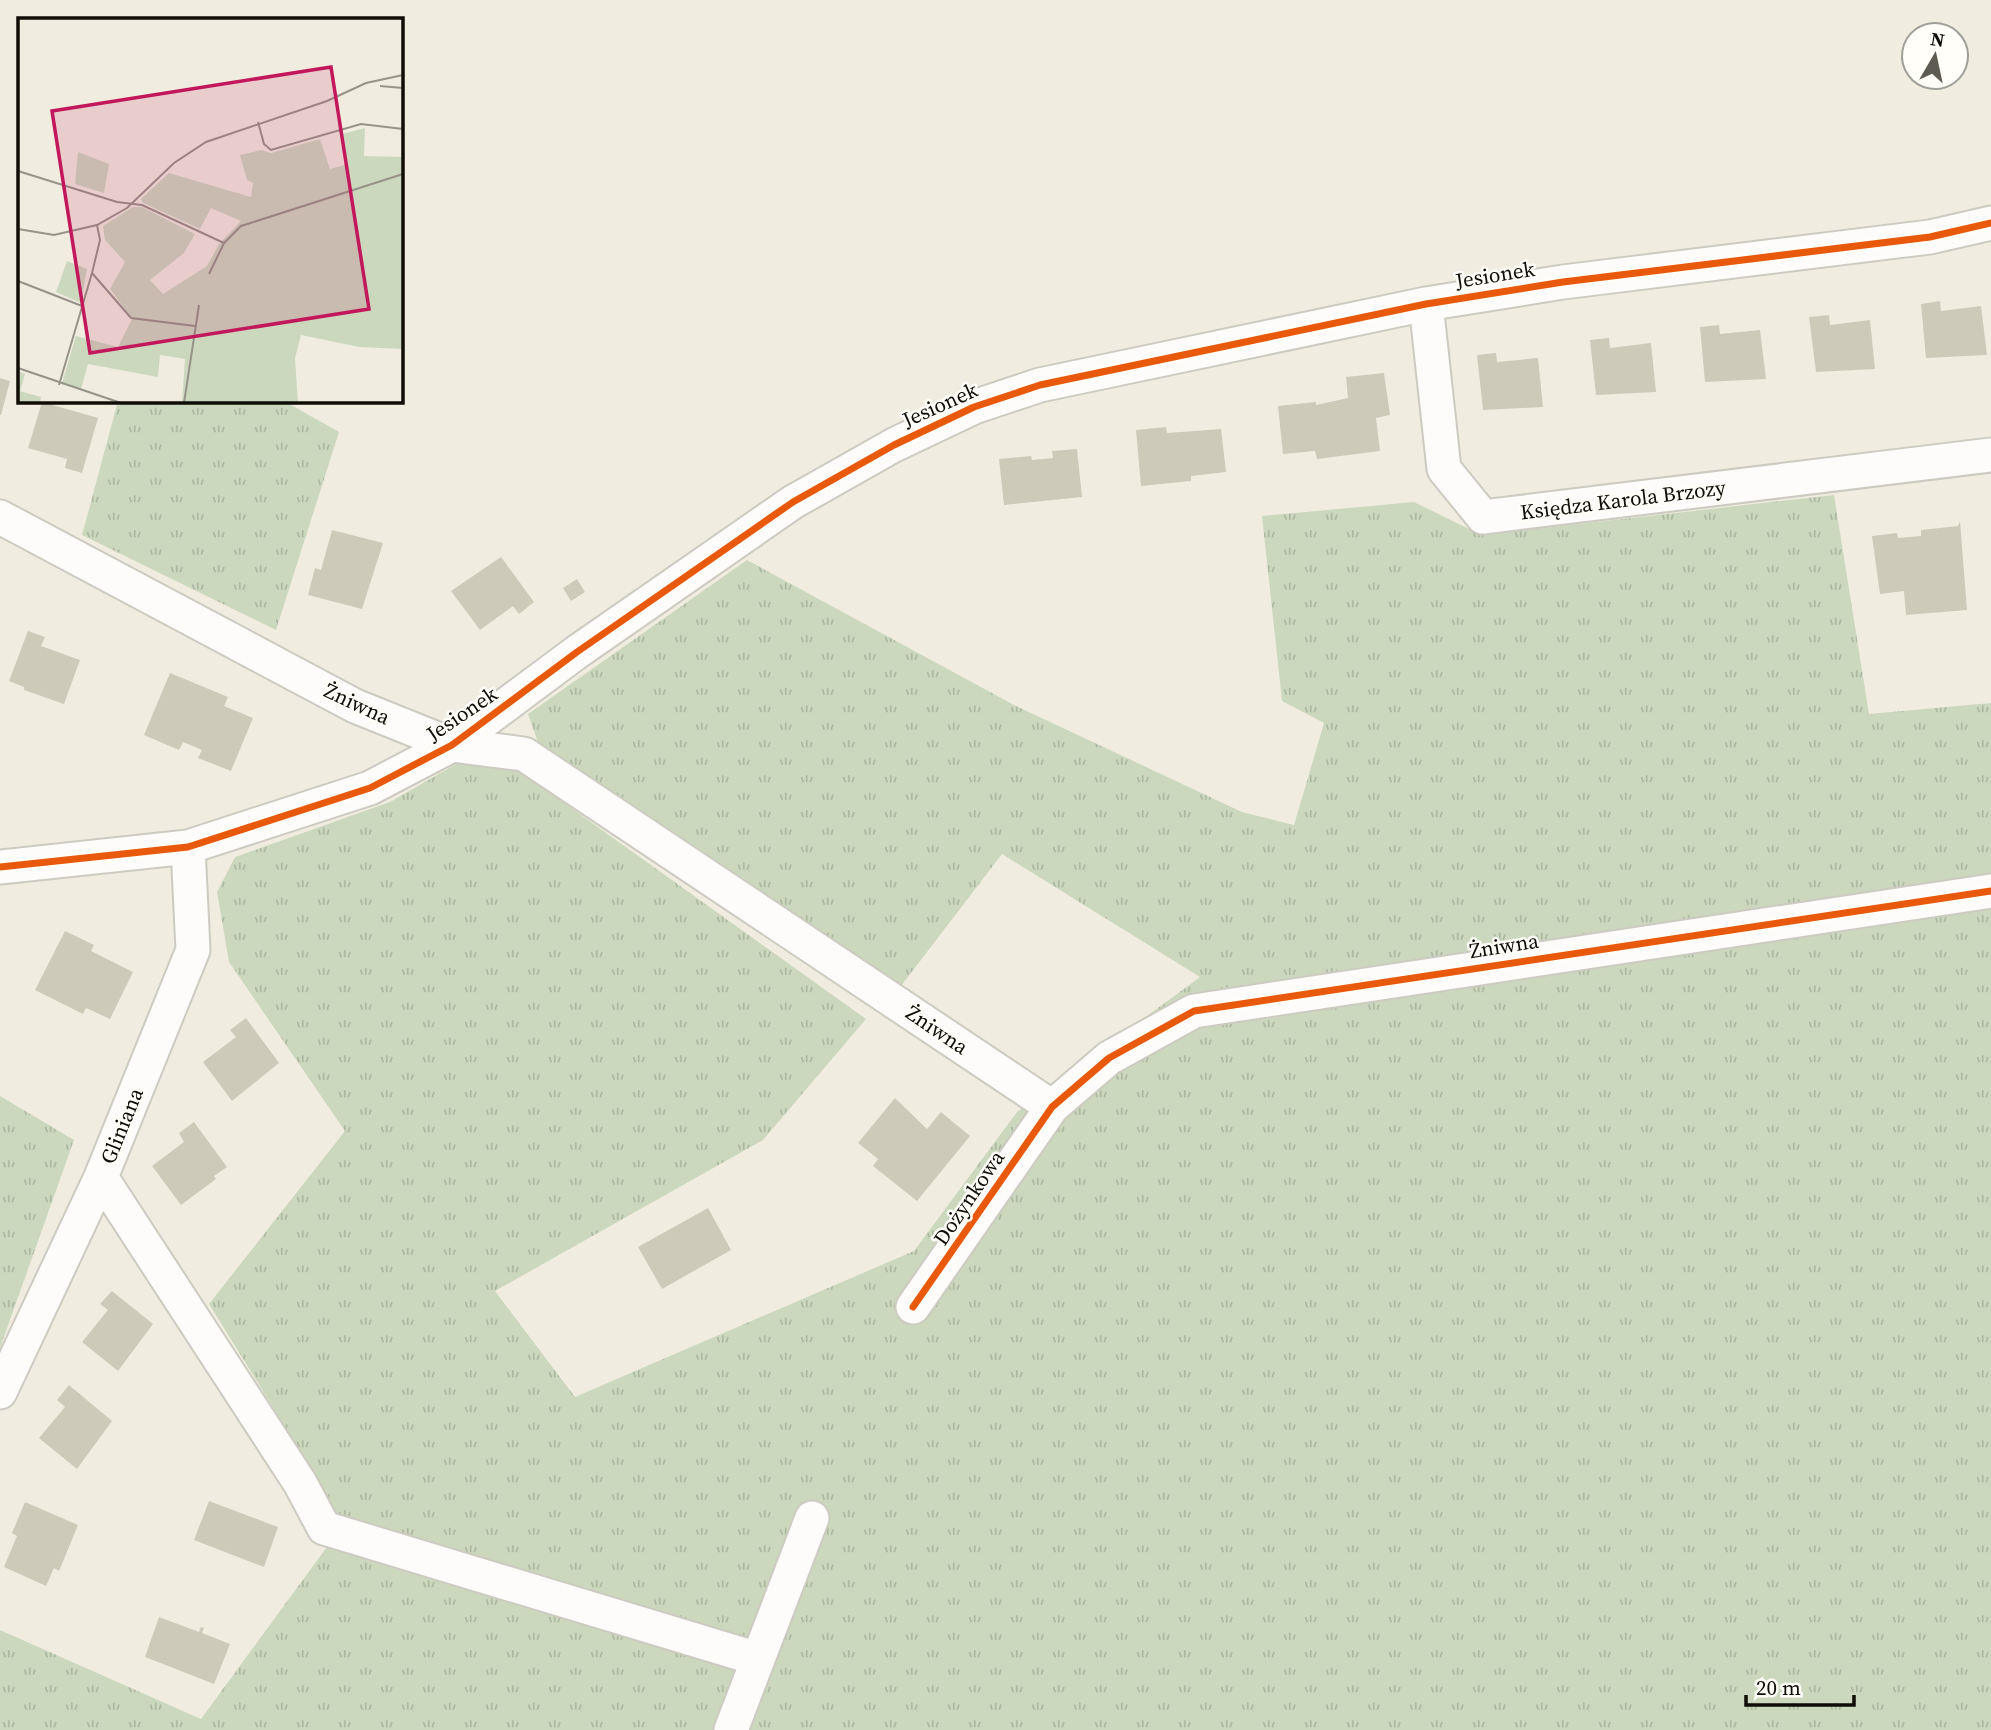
<svg xmlns="http://www.w3.org/2000/svg" width="1991" height="1730" viewBox="0 0 1991 1730" font-family="'Source Serif 4',serif">
<style>
.grass{fill:url(#grass-tufts)}
.building{fill:#cecaba}
.lines{fill:none;stroke-linecap:round;stroke-linejoin:round}
.street-casing{stroke:#cdcbc1;stroke-width:37}
.street{stroke:#fdfcfa;stroke-width:33}
.cycleway-casing{stroke:#fffef9;stroke-width:11}
.cycleway{stroke:#e8590c;stroke-width:7}
.labels{text-anchor:middle;stroke-width:5;stroke-linejoin:round;paint-order:stroke}
.street-label{font-size:21px;fill:#0f0d06;stroke:#fffef9}
.inset-road{fill:none;stroke:#969389;stroke-width:2}
.view{fill:#c2185b;fill-opacity:0.15;stroke:#c2185b;stroke-width:3.5}
.inset-edge{fill:none;stroke:#0f0d06;stroke-width:3.5}
</style>
<defs>
<pattern id="grass-tufts" width="24" height="20" patternUnits="userSpaceOnUse" patternTransform="scale(1.75)"><rect width="24" height="20" fill="#cbd8be"/><path d="M3 7l-1-3M5 7V3M7 7l1-3M15 17l-1-3M17 17v-4M19 17l1-3" fill="none" stroke="#adb8a2"/></pattern>
</defs>
<rect width="100%" height="100%" fill="#f0ede0"/>
<!-- grass -->
<path class="grass" d="M118,401H284L339,432L276,630L82,535Z
M1834,495L1869,714L1991,703V1730H0V1630L201,1719L332,1540L323,1488L209,1304L345,1131L229,962L217,892L235,857L390,802L463,760L521,772L866,1019L763,1140L495,1291L575,1397L914,1251L1017,1112L1200,977L1002,854L901,986L538,742L528,714L747,560L1014,705L1242,812L1294,825L1324,723L1282,701L1262,516L1414,502L1481,535Z
M0,1096L74,1140L0,1348Z"/>
<!-- building -->
<path class="building" d="M1940,301L1941,311L1981,306L1987,355L1926,358L1921,304Z
M1829,315L1830,325L1870,320L1875,369L1816,372L1809,317Z
M1719,325L1720,334L1760,330L1766,379L1705,382L1700,327Z
M1609,338L1610,348L1651,343L1656,392L1596,395L1590,340Z
M1496,353L1497,362L1538,358L1543,407L1483,410L1477,355Z
M1384,373L1390,415L1376,418L1380,451L1317,459L1315,451L1283,454L1278,406L1316,402V405L1348,398L1346,377Z
M0,378L10,381L1,415H0Z
M42,402L98,418L82,473L65,468L67,459L28,448Z
M1166,427L1167,433L1221,429L1226,472L1191,476V481L1141,486L1136,430Z
M1077,449L1082,497L1004,505L999,459L1031,456L1032,460L1053,458L1052,451Z
M1960,521L1967,610L1906,615L1904,591L1880,594L1872,536L1897,533L1898,538L1921,536V530L1958,526Z
M332,530L383,543L362,609L308,595L315,568L321,570Z
M501,557L534,602L519,614L513,606L480,630L451,591Z
M577,579L585,592L571,601L563,588Z
M28,631L45,637L41,646L80,660L64,704L24,690V687L9,681Z
M170,673L228,697L224,706L253,718L231,771L198,758L202,750L183,742L179,750L144,735Z
M65,931L94,945L91,951L133,972L110,1019L86,1008L83,1014L35,990Z
M246,1018L279,1063L232,1101L203,1062L236,1037L230,1030Z
M895,1098L927,1129L941,1112L970,1136L917,1201L873,1166L878,1159L858,1143Z
M194,1122L227,1167L214,1176L216,1179L181,1205L152,1166L184,1142L179,1133Z
M708,1208L731,1250L662,1289L638,1247Z
M112,1291L153,1324L118,1371L82,1342L108,1310L100,1304Z
M69,1385L112,1421L77,1469L39,1438L65,1407L57,1400Z
M209,1501L278,1527L264,1567L194,1540Z
M25,1502L78,1525L59,1571L54,1568L46,1586L4,1567L17,1536L12,1533Z
M159,1617L199,1632L201,1627L204,1628L202,1633L230,1644L214,1684L145,1657Z"/>
<g class="lines">
<!-- street casing -->
<g class="street-casing">
<path id="street" d="M1426,304L1444,469L1483,517L1991,455
M0,517L355,706L452,745L524,754L1052,1107
M0,867L188,847L370,788L452,745L577,652L793,502L894,445L974,407L1040,385L1426,304L1563,282L1930,237L1991,223
M101,1177L300,1483L324,1528L758,1659
M913,1307L1052,1107L1109,1058L1194,1011L1991,891
M0,1392L101,1177L193,950L188,847
M731,1730L812,1518"/>
</g>
<!-- street -->
<use href="#street" class="street"/>
<!-- cycleway casing -->
<g class="cycleway-casing">
<path id="cycleway" d="M0,867L188,847L370,788L452,745L577,652L793,502L894,445L974,407L1040,385L1426,304L1563,282L1930,237L1991,223
M913,1307L1052,1107L1109,1058L1194,1011L1991,891"/>
</g>
<!-- cycleway -->
<use href="#cycleway" class="cycleway"/>
</g>
<g class="labels">
<!-- street labels -->
<g class="street-label">
<text transform="translate(1495 275) rotate(-9)" y="7">Jesionek</text>
<text transform="translate(940 405) rotate(-24)" y="7">Jesionek</text>
<text transform="translate(1623 500) rotate(-7)" y="7">Księdza Karola Brzozy</text>
<text transform="translate(357 704) rotate(25)" y="7">Żniwna</text>
<text transform="translate(462 714) rotate(-34)" y="7">Jesionek</text>
<text transform="translate(1504 946) rotate(-9)" y="7">Żniwna</text>
<text transform="translate(937 1030) rotate(34)" y="7">Żniwna</text>
<text transform="translate(122 1126) rotate(-68)" y="7">Gliniana</text>
<text transform="translate(969 1198) rotate(-56)" y="7">Dożynkowa</text>
</g>
</g>
<!-- overview -->
<g transform="translate(18 18)">
<rect width="385" height="385" fill="#f0ede0"/>
<path d="M347,110L346,138L385,139V331L341,329L283,317L277,340L280,385H164L167,341L142,337L140,359L70,346L63,371L44,365L58,318L100,329L114,301L92,271L107,244L87,222L85,208L115,189H124L177,216L166,235L132,262L145,276L189,248L201,226L223,203L193,190L182,211L125,185L123,181L151,155L233,179L235,165L229,162L222,137L243,132L253,135L302,121L312,151L330,146L324,116ZM60,134L91,146L86,175L57,166ZM49,243L69,251L63,285L38,274ZM0,353L7,356L2,373L23,379L22,385H0Z" fill="#cbd8be"/>
<path class="inset-road" d="M362,68L385,70M240,104L246,126L253,132L343,106L385,111M0,153L99,184L124,187L206,225M0,211L36,217L79,207L109,190L156,145L188,124L309,83L348,65L385,57M74,255L113,300L177,308M191,256L206,225L223,208L385,156M0,263L64,288M0,350L103,385M41,367L74,255L82,222L79,207M166,385L181,287"/>
<path class="view" d="M313,49L351,291L72,335L34,93Z"/>
<rect width="385" height="385" class="inset-edge"/>
</g>
<!-- north arrow -->
<g transform="translate(1935 56) rotate(9)"><circle r="33" fill="#fffef9" stroke="#9f9e98" stroke-width="2"/>
<path d="M0-5L12 26L0 18L-12 26Z" fill="#5e5b52"/>
<text y="-10" font-size="19" font-weight="bold" text-anchor="middle" fill="#0f0d06">N</text>
</g>
<!-- scale -->
<path d="M1746 1695v10h108v-10" fill="none" stroke="#0f0d06" stroke-width="3.5"/>
<text x="1756" y="1695" font-size="21" fill="#0f0d06" stroke="#fffef9" stroke-width="5" paint-order="stroke">20 m</text>
</svg>
